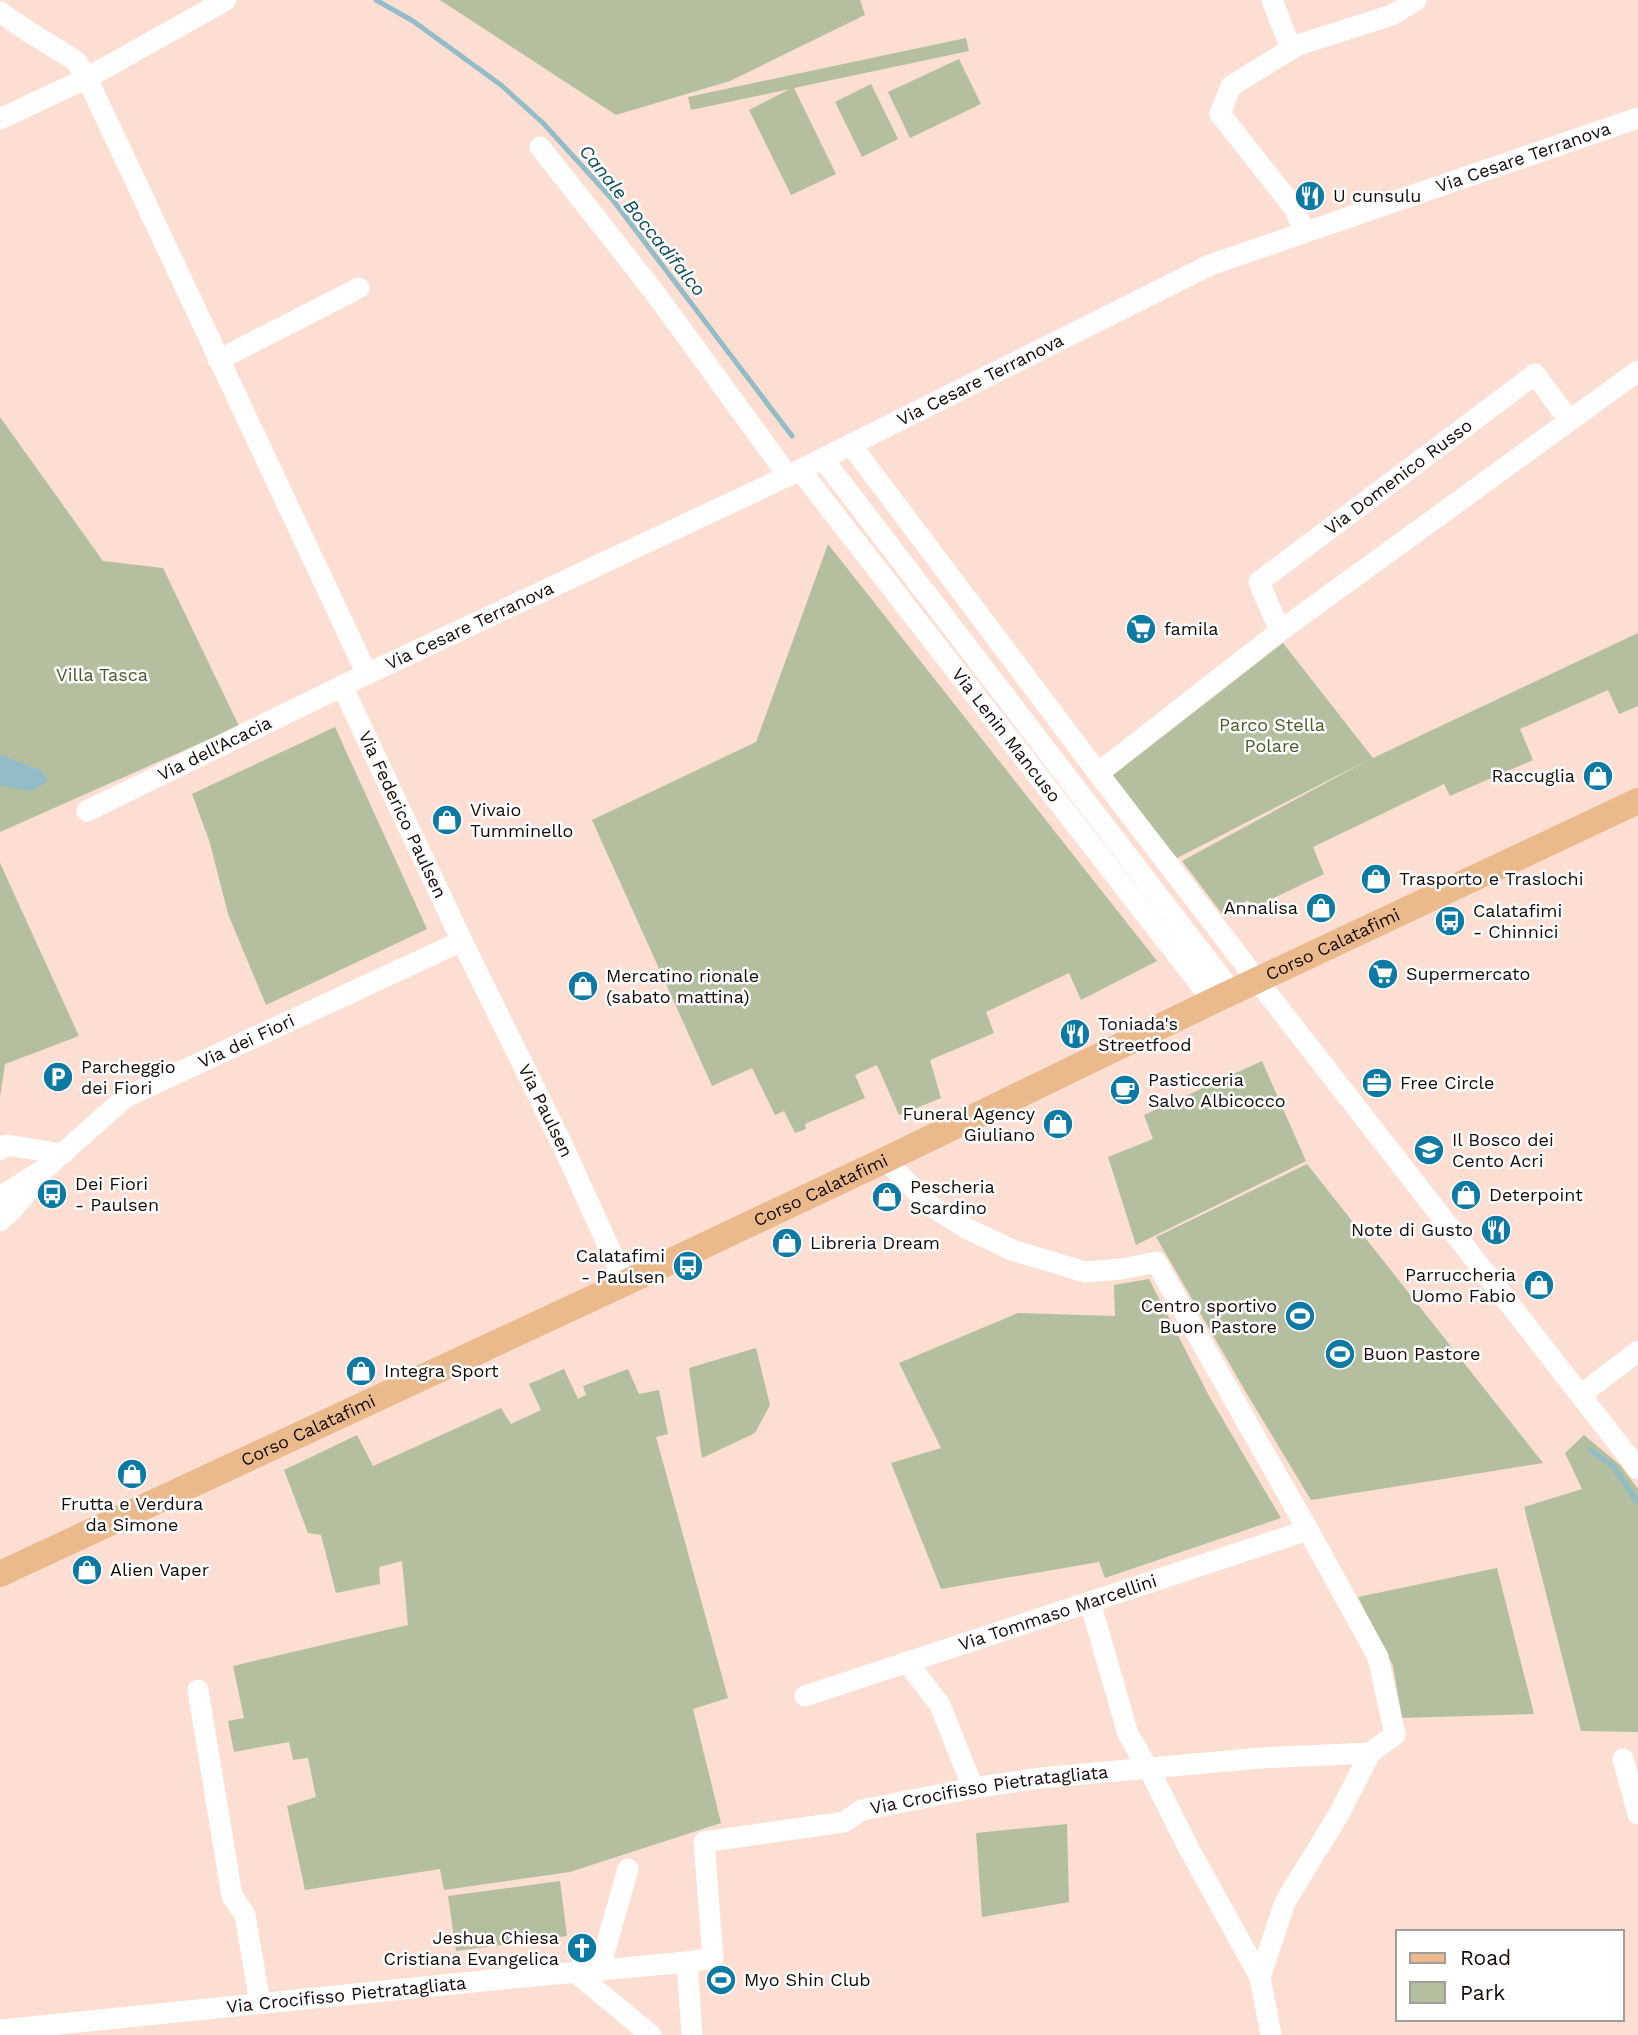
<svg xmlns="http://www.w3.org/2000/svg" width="1638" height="2035" viewBox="0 0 1638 2035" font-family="'Work Sans',sans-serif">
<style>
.green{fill:#b3bf9f}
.water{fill:#92bdc8}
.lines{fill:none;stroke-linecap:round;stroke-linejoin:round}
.stream{stroke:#92bdc8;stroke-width:5}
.minor{stroke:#fff;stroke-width:21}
.major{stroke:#eab98c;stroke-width:26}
.labels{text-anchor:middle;stroke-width:5;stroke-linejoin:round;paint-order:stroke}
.street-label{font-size:18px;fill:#160a06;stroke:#fff}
.poi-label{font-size:18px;fill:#160a06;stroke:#fff;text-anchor:start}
.park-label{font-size:18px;fill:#4a5a27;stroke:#fff}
.water-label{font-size:19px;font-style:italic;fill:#0f4d5a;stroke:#fff}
</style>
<rect width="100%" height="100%" fill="#fcded2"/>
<!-- green -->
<path class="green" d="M440,0H860L865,15L730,81L616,115Z
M966,38L969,51L794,88L836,174L791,195L749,110L790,89L691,110L688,97Z
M959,59L981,104L910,138L888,92Z
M871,84L898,139L862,157L835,102Z
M0,417L103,561L163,568L239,726L0,832Z
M828,544L1157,961L1081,1000L1069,973L986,1012L994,1033L930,1060L941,1098L899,1115L877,1065L855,1075L865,1098L805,1124L806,1129L795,1133L784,1111L775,1115L752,1068L712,1086L592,820L756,742Z
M1638,633V706L1619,714L1608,690L1520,729L1533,760L1450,796L1444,784L1313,847L1324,874L1253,908L1248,900L1223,915L1182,861L1370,759L1177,858L1112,776L1283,643L1373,758Z
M335,727L427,929L266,1005L228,914L210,843L192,794Z
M0,863L79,1036L5,1064L0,1097Z
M1262,1061L1306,1161L1136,1245L1108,1157L1153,1139L1144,1115Z
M1307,1164L1543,1463L1311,1500L1247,1394L1156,1237Z
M1149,1279L1209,1396L1281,1518L1105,1578L1099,1562L941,1589L891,1463L941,1448L899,1363L1018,1313L1115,1316L1114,1285Z
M756,1348L770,1405L755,1433L702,1458L689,1368Z
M564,1369L578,1399L586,1395L583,1386L628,1369L639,1394L659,1390L668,1434L656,1437L728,1698L693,1709L721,1823L570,1872L444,1890L440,1869L305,1890L287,1806L316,1797L308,1758L293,1760L289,1742L234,1752L228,1721L244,1718L233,1666L408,1625L402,1561L379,1567L380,1584L336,1593L321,1535L308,1533L284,1470L357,1435L373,1466L501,1408L511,1424L541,1410L529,1384Z
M1584,1435L1620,1465L1638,1489V1732L1581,1731L1524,1507L1582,1489L1565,1453Z
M1497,1568L1534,1714L1402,1718L1393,1666L1358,1597Z
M1067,1824L1069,1902L982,1917L976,1833Z
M560,1881L567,1936L456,1951L448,1896Z"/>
<!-- water -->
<path class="water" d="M0,755L40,770L49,780L31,791L2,786L0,784Z"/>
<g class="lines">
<!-- stream -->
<path class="stream" d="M376,0L413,21L501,85L543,123L612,199L792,436
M1590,1450L1613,1466L1638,1503"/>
<!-- minor -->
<g class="minor">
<path d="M1272,0L1291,49"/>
<path d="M0,12L29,32L76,61L87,78L367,674"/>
<path d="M0,119L87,78L226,0"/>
<path d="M540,147L655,293L788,476"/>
<path d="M1304,232L1295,209L1220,114L1231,86L1298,45L1392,15L1416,0"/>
<path d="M218,360L359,288"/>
<path d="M851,445L1098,773L1257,980L1638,1469"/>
<path d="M823,459L1232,992"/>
<path id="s1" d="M800,470L1213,1001"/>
<path id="s2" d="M1280,631L1259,582L1535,374L1569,420"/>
<path id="s3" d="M342,686L462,941L562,1144L625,1283"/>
<path d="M1098,773L1280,631L1638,371"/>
<path id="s4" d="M87,811L367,674L788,476L1210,265L1638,118"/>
<path d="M0,1150L6,1145L63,1154"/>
<path d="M885,1160L931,1206L968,1229L1012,1250L1085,1272L1122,1269L1156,1262L1308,1530L1378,1657L1395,1735L1370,1753L1339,1814L1285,1902L1260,1977L1271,2035"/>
<path id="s5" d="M0,1197L47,1167L126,1097L462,941"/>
<path d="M0,1221L12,1210L35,1183"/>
<path d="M1581,1395L1638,1351"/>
<path d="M1090,1602L1128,1734L1153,1777L1189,1849L1260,1977"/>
<path d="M907,1662L940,1705L973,1788"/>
<path d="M198,1690L232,1896L245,1915L260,2003"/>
<path id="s6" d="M805,1696L1308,1530"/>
<path d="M1623,1759L1638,1814"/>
<path d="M687,1962L692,2035"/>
<path d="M599,1971L628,1869"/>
<path d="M576,1973L651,2035"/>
<path id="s7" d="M0,2030L492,1980L687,1962L713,1958L704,1842L844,1822L862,1810L973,1788L1040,1778L1261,1758L1370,1753"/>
</g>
<!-- major -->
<path class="major" id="s8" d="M0,1574L625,1283L885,1160L1213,1001L1638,801"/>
</g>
<!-- icons -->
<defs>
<g id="restaurant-disc" transform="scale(1.575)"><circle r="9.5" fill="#0d7aa4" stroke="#fff"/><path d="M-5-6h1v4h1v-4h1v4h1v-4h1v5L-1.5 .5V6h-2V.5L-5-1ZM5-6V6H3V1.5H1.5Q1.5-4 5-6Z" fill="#fff"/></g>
<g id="supermarket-disc" transform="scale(1.575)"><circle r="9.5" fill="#0d7aa4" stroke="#fff"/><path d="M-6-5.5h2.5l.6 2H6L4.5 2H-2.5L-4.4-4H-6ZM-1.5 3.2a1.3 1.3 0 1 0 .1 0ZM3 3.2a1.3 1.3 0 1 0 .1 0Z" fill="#fff"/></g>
<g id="shop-disc" transform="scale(1.575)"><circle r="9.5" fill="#0d7aa4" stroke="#fff"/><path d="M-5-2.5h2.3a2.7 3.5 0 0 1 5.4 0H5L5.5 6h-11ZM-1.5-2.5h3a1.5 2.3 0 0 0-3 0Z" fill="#fff"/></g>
<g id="bus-disc" transform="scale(1.575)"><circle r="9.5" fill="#0d7aa4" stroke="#fff"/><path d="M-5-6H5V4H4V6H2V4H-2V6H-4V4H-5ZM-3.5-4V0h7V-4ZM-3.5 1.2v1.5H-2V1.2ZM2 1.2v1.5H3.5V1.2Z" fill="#fff"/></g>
<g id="parking-disc" transform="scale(1.575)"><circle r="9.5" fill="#0d7aa4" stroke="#fff"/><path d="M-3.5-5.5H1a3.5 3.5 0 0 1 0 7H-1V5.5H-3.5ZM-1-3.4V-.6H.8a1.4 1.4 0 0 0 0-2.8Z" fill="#fff"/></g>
<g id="office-disc" transform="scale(1.575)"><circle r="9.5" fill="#0d7aa4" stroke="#fff"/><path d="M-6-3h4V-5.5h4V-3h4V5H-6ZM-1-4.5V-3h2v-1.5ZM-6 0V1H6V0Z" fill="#fff"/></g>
<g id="cafe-disc" transform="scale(1.575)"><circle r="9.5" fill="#0d7aa4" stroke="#fff"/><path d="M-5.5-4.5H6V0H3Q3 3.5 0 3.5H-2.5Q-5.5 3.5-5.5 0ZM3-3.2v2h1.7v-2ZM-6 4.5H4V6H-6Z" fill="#fff"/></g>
<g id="school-disc" transform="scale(1.575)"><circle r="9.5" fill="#0d7aa4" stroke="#fff"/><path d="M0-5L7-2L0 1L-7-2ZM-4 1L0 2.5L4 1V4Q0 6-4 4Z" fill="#fff"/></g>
<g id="stadium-disc" transform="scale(1.575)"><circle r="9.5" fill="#0d7aa4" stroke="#fff"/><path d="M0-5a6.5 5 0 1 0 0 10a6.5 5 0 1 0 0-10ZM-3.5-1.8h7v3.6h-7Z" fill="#fff"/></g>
<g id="church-disc" transform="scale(1.575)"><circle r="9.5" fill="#0d7aa4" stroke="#fff"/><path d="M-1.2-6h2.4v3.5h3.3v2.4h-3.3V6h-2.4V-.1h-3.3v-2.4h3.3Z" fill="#fff"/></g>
</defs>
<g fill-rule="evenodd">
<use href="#restaurant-disc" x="1310" y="196"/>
<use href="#supermarket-disc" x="1141" y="629"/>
<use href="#shop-disc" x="1598" y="776"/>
<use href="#shop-disc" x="447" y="820"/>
<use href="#shop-disc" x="1376" y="879"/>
<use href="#shop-disc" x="1321" y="908"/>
<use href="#bus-disc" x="1450" y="921"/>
<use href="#supermarket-disc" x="1383" y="974"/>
<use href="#shop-disc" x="583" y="986"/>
<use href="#restaurant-disc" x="1075" y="1034"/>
<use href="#parking-disc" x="58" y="1077"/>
<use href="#office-disc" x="1377" y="1083"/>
<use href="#cafe-disc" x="1125" y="1090"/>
<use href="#shop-disc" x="1058" y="1124"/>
<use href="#school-disc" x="1429" y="1150"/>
<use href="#bus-disc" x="52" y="1194"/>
<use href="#shop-disc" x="1466" y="1195"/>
<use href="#shop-disc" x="887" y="1197"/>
<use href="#restaurant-disc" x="1496" y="1230"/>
<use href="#shop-disc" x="787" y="1243"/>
<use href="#bus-disc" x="688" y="1266"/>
<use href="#shop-disc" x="1539" y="1285"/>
<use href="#stadium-disc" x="1300" y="1316"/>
<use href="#stadium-disc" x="1340" y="1354"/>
<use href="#shop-disc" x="361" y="1371"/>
<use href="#shop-disc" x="132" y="1474"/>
<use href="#shop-disc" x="87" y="1570"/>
<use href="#church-disc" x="582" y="1948"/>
<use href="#stadium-disc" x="721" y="1980"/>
</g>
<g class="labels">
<!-- street labels -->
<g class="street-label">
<text dy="6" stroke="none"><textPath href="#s4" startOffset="1580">Via Cesare Terranova</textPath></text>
<text dy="6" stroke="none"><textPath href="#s4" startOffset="992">Via Cesare Terranova</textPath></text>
<text dy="6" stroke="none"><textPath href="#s2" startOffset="228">Via Domenico Russo</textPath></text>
<text dy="6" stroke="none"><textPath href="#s4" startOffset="425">Via Cesare Terranova</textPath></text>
<text dy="6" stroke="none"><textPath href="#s1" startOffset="336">Via Lenin Mancuso</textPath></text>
<text dy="6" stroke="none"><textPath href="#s4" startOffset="142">Via dell'Acacia</textPath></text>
<text dy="6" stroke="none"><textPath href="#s3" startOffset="142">Via Federico Paulsen</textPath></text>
<text dy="6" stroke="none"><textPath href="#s8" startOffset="1474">Corso Calatafimi</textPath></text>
<text dy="6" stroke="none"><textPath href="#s5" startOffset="294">Via dei Fiori</textPath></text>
<text dy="6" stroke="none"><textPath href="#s3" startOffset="471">Via Paulsen</textPath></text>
<text dy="6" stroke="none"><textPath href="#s8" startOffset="906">Corso Calatafimi</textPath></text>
<text dy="6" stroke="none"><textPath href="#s8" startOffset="340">Corso Calatafimi</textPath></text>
<text dy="6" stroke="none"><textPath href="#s6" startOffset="266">Via Tommaso Marcellini</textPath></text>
<text dy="6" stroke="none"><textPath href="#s7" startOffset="1125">Via Crocifisso Pietratagliata</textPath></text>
<text dy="6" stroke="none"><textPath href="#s7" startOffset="348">Via Crocifisso Pietratagliata</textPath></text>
</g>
<!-- poi labels -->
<g class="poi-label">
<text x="1333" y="202">U cunsulu</text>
<text x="1164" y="635">famila</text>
<text x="1575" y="782" text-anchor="end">Raccuglia</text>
<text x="470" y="816">Vivaio<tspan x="470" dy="21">Tumminello</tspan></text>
<text x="1399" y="885">Trasporto e Traslochi</text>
<text x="1298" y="914" text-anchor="end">Annalisa</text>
<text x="1473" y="917">Calatafimi<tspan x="1473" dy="21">- Chinnici</tspan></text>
<text x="1406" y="980">Supermercato</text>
<text x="606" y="982">Mercatino rionale<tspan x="606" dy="21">(sabato mattina)</tspan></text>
<text x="1098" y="1030">Toniada's<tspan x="1098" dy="21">Streetfood</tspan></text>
<text x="81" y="1073">Parcheggio<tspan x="81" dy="21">dei Fiori</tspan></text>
<text x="1148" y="1086">Pasticceria<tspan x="1148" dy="21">Salvo Albicocco</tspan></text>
<text x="1400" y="1089">Free Circle</text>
<text x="1035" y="1120" text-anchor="end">Funeral Agency<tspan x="1035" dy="21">Giuliano</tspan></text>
<text x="1452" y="1146">Il Bosco dei<tspan x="1452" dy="21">Cento Acri</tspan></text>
<text x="75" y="1190">Dei Fiori<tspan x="75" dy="21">- Paulsen</tspan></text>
<text x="910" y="1193">Pescheria<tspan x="910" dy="21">Scardino</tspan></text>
<text x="1489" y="1201">Deterpoint</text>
<text x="1473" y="1236" text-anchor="end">Note di Gusto</text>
<text x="810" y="1249">Libreria Dream</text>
<text x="665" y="1262" text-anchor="end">Calatafimi<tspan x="665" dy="21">- Paulsen</tspan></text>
<text x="1516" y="1281" text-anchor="end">Parruccheria<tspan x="1516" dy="21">Uomo Fabio</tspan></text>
<text x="1277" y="1312" text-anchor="end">Centro sportivo<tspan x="1277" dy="21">Buon Pastore</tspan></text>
<text x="1363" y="1360">Buon Pastore</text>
<text x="384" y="1377">Integra Sport</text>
<text x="132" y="1510" text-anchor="middle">Frutta e Verdura<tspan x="132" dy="21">da Simone</tspan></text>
<text x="110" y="1576">Alien Vaper</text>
<text x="559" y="1944" text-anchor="end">Jeshua Chiesa<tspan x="559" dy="21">Cristiana Evangelica</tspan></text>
<text x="744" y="1986">Myo Shin Club</text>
</g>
<!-- park labels -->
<g class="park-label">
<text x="102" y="681">Villa Tasca</text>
<text x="1272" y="731">Parco Stella<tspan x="1272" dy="21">Polare</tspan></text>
</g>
<!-- water labels -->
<g class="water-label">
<text transform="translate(643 220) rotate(51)" y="7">Canale Boccadifalco</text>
</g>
</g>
<!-- legend -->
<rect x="1396" y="1930" width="228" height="91" fill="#ffffff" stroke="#a29d9b" stroke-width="2"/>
<rect x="1410" y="1953" width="35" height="10" fill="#eab98c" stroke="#a29d9b" stroke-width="2"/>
<text x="1460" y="1965" font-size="21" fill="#160a06">Road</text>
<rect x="1410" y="1982" width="35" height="21" fill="#b3bf9f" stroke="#a29d9b" stroke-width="2"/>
<text x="1460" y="2000" font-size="21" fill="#160a06">Park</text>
</svg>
